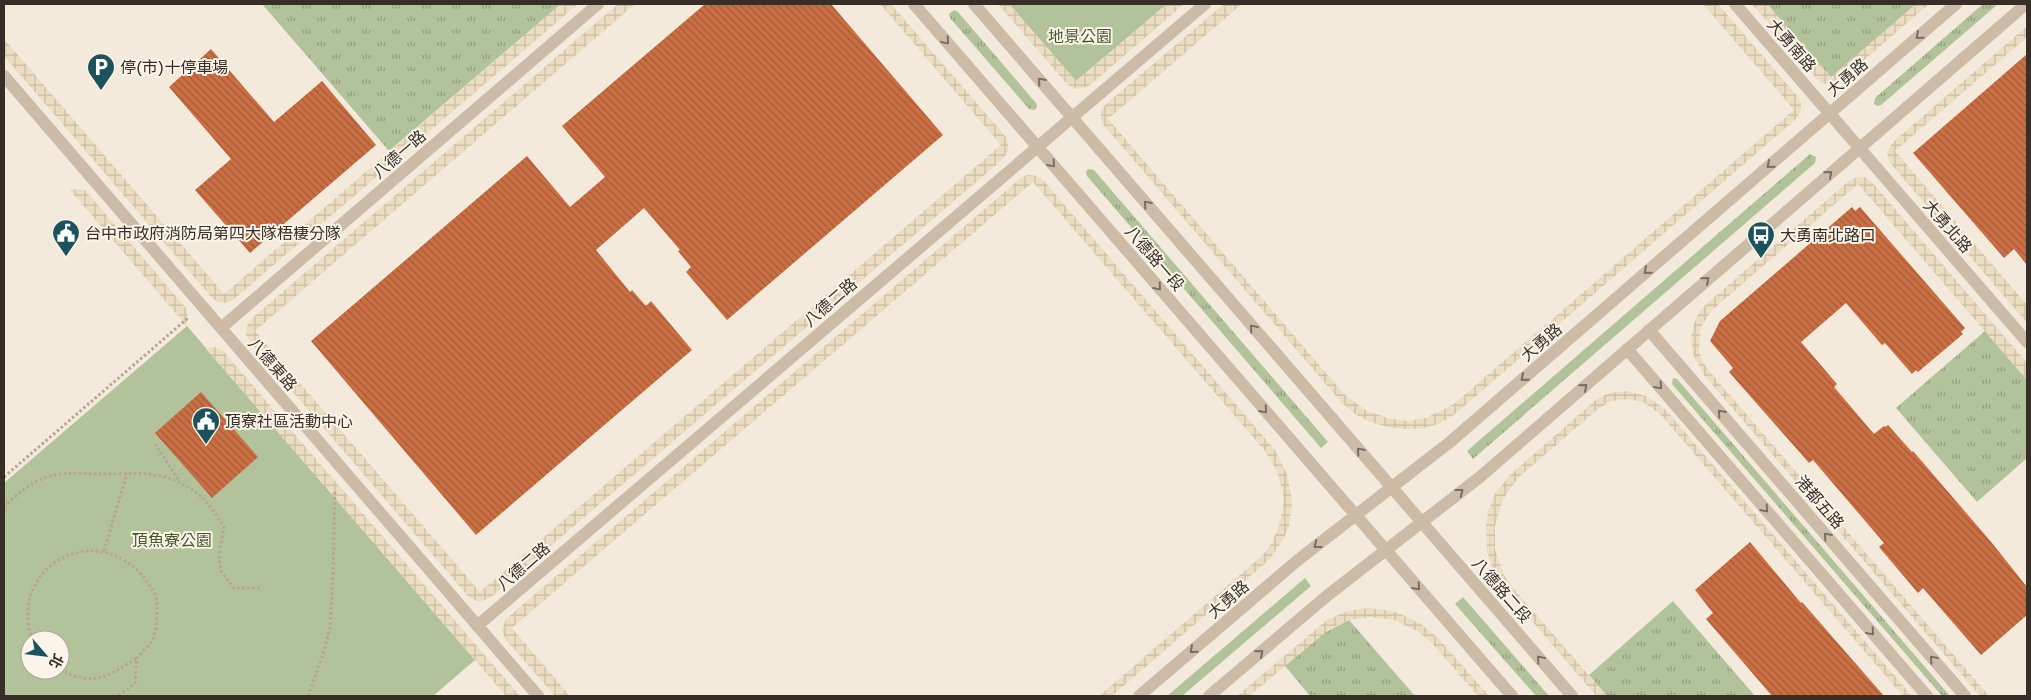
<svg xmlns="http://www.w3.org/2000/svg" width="2031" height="700" viewBox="0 0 2031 700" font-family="'Golos Text','Noto Sans TC',sans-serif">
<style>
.grass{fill:url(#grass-tufts)}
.park{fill:#b2c39b;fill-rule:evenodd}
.plaza{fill:url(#plaza-grid)}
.building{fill:url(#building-back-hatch)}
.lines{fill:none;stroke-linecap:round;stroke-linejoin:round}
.path{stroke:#b8a591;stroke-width:3;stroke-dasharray:2.5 2.5;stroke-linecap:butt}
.minor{stroke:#ccbba7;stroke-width:12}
.oneway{stroke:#7b6d61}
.labels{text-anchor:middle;stroke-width:4;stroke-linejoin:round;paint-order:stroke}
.park-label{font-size:16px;fill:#44572b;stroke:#faf4e9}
.street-label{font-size:16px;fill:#382e28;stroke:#faf4e9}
.poi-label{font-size:16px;fill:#382e28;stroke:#faf4e9;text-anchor:start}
</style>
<defs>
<pattern id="grass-tufts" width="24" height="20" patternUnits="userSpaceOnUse" patternTransform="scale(1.25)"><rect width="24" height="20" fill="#b2c39b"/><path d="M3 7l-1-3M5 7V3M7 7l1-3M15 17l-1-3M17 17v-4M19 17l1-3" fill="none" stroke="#929f7e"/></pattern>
<pattern id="plaza-grid" width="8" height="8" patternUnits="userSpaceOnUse" patternTransform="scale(1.25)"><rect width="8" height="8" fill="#ecddc2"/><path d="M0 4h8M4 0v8" fill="none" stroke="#cbbea7"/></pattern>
<pattern id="building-back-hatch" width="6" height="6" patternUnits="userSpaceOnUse" patternTransform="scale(1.25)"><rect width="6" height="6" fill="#ca6e43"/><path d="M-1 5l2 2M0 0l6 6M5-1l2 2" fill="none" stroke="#a55b38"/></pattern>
</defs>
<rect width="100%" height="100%" fill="#f3eadc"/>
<!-- grass -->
<path class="grass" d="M262,4H561L389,151Z
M1767,4H1916L1831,78Z
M1983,4H1998L1881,105L1877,106L1874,104L1875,98Z
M954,10L958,12L1036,103L1037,107L1035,110L1029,109L950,18L949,14Z
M1810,154L1816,157L1815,163L1473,459L1467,451Z
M1088,169L1094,170L1328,442L1321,448L1087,176L1086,172Z
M1985,331L2027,380V458L1977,502L1896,408Z
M1673,378L1677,379L1950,696H1942L1672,384Z
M1305,578L1311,586L1182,696H1167Z
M1463,597L1549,696H1536L1455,604Z
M1673,601L1755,696H1607L1589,675Z
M1349,620L1415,696H1310L1285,666L1322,634Z"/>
<!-- park -->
<path class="park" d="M1009,4H1167L1076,81Z
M187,326L475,660L433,696H4V483ZM30,640H60V670H30Z"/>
<!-- plaza -->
<path class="plaza" d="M561,4H578L234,299L226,303L218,302L212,298L4,56V39L224,294Z
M618,4H635L255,331L480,592L1001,145L880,4H891L1005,136L1008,143V151L1003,159L491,597L482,601H476L468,596L250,342L246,335V328L250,320Z
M998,4H1009L1076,81L1167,4H1184L1089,86L1079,89L1073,88L1066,83Z
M1224,4H1242L1108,119L1345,395L1367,411L1391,419L1408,421L1426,418L1454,404L1794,110L1703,4H1718L1797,96L1801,103V110L1796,119L1454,415L1440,423L1425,428L1409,429L1392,428L1370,422L1355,414L1342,403L1101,122V111L1106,104Z
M1752,4H1767L1831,77L1916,4H1929L1839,82L1831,85L1822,83L1817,79Z
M2027,26V37L1895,151L2027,305V323L1891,164L1887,154L1892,143Z
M1028,175L1037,176L1043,180L1275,450L1287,474L1291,494L1292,507L1289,526L1284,538L1270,559L1112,696H1099L1263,555L1272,543L1279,526L1283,508V492L1276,469L1265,451L1033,182L512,628L570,696H555L506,640L502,631L506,619L1021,178Z
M1858,177H1865L1871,181L2027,363V380L1858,184L1711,311L1700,329L1699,352L1704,364L1710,372L1989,696H1980L1704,375L1693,354L1691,338L1693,327L1697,316L1703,307L1850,180Z
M69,189L85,190L186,308L188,317L186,325Z
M215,347L223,351L520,696H506L206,349Z
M1626,391L1646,396L1665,409L1912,696H1903L1660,414L1643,402L1628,399L1611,401L1598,409L1519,477L1503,499L1495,526V550L1504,575L1513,588L1607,696H1596L1499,582L1493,570L1487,551L1486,525L1488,512L1495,494L1511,474L1598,398L1610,393Z
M1369,608L1396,612L1421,624L1438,638L1489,696H1478L1432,643L1419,632L1394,620L1369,617L1349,620L1331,628L1249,696H1237L1327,620L1347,611Z"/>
<!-- building -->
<path class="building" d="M705,4H831L943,135L727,320L686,272L691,267L678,251L680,250L644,208L596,250L630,292L632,290L645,305H647L651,301L692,350L476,535L311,341L527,156L570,207L605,177L562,126Z
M211,49L274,122L322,81L376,145L250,253L195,190L231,159L169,87Z
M2027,54V265L2014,249L2004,258L1913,153Z
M1852,207L1855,211L1860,207L1965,328L1961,332L1963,334L1918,372L1916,370L1912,374L1885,343L1882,345L1846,303L1801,342L1837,384L1834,387L1874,434L1884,426L1885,427L1888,425L1912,452L1913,451L1992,543L2027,587V615L1981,655L1923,588L1918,593L1879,547L1884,543L1813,460L1809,463L1729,372L1733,368L1710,341L1720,321Z
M201,392L258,457L212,498L155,433Z
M1750,542L1801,603L1802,602L1884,696H1772L1706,619L1713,613L1695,590Z"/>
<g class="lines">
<!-- path -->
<path class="path" d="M155,444L180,482
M4,477L188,318
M4,507C17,494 35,479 54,475C69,472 85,474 100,474C127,474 158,470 182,484C205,496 210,506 224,527L219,555L221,571L234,588H261
M104,551L127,473
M32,640C7,565 98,518 145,579C150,586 156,592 157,602C158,608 156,633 153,639C150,646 142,651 138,657C135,663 136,676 135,683L118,696
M60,670C96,687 106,677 137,658
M308,696L322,657L330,628L333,574L335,490"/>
<!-- minor -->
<path class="minor" d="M914,4L1512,696
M974,4L1572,696
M1735,4L2027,342
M4,76L538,696
M221,328L598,4
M1649,330L1965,696
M1627,349L1927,696
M477,626L1205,4
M1139,696L1298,560L1450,442L1956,4
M1209,696L1328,595L1480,477L2026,4"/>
</g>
<!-- one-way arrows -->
<defs><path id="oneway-chevron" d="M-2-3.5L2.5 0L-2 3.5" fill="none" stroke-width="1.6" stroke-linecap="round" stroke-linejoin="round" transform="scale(1.25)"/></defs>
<g class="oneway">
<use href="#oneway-chevron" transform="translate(1919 36) rotate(139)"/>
<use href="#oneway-chevron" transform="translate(946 41) rotate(49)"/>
<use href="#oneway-chevron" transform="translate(1041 81) rotate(-131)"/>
<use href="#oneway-chevron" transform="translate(1052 164) rotate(49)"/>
<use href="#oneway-chevron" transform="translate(1770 165) rotate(139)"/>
<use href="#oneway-chevron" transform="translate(1829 174) rotate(-41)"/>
<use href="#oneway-chevron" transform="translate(1147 204) rotate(-131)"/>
<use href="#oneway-chevron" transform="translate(1647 271) rotate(139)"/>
<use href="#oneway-chevron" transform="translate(1706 280) rotate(-41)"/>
<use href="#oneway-chevron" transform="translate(1158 287) rotate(49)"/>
<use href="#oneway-chevron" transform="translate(1253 328) rotate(-131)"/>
<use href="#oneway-chevron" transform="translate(1524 378) rotate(139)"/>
<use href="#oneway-chevron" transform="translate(1659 386) rotate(49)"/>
<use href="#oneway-chevron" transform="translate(1584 387) rotate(-41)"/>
<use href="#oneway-chevron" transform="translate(1264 410) rotate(49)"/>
<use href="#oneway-chevron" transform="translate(1721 413) rotate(-131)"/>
<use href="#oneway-chevron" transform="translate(1360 451) rotate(-131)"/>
<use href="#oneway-chevron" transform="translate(1460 492) rotate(-38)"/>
<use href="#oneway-chevron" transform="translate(1765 509) rotate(49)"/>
<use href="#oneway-chevron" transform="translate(1827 536) rotate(-131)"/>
<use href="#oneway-chevron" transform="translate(1317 545) rotate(142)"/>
<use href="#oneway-chevron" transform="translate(1417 587) rotate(49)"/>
<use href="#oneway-chevron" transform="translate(1871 632) rotate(49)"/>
<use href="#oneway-chevron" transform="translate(1193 650) rotate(139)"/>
<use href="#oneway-chevron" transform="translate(1260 653) rotate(-41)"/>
<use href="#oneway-chevron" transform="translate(1540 659) rotate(-131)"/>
<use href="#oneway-chevron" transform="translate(1933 659) rotate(-131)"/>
</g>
<!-- icons -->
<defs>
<g id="parking-pin" transform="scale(1.4375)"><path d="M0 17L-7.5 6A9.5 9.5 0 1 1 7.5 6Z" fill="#1c525b" stroke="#faf4e9"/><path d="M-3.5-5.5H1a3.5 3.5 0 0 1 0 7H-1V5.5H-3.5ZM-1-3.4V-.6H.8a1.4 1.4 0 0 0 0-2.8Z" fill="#fff"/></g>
<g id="civic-pin" transform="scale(1.4375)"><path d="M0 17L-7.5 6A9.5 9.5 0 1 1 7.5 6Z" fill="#1c525b" stroke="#faf4e9"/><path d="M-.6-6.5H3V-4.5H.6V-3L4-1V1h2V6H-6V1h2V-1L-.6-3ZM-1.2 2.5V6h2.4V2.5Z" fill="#fff"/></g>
<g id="bus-pin" transform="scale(1.4375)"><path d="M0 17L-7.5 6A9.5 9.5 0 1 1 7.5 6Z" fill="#1c525b" stroke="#faf4e9"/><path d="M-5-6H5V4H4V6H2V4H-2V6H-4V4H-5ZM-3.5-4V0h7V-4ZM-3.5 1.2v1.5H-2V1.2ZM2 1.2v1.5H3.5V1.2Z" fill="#fff"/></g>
</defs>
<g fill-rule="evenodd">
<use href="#parking-pin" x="101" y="67"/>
<use href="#civic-pin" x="66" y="233"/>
<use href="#bus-pin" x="1761" y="235"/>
<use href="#civic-pin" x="206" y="421"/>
</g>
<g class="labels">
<!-- park labels -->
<g class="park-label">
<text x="1080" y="42">地景公園</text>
<text x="172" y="546">頂魚寮公園</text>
</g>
<!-- street labels -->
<g class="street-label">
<text transform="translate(1792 45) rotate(49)" y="6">大勇南路</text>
<text transform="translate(1847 77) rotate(-41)" y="6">大勇路</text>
<text transform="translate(399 154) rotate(-41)" y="6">八德一路</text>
<text transform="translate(1948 226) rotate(49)" y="6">大勇北路</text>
<text transform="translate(1155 258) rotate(49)" y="6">八德路一段</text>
<text transform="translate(830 302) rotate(-41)" y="6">八德二路</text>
<text transform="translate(1541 342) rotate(-41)" y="6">大勇路</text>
<text transform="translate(273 364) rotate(49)" y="6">八德東路</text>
<text transform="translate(1820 502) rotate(49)" y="6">港都五路</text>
<text transform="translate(523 566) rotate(-41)" y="6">八德二路</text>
<text transform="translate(1502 590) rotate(49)" y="6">八德路二段</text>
<text transform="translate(1228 599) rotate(-41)" y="6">大勇路</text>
</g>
<!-- poi labels -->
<g class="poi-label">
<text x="120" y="73">停(市)十停車場</text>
<text x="85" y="239">台中市政府消防局第四大隊梧棲分隊</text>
<text x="1780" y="241">大勇南北路口</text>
<text x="225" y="427">頂寮社區活動中心</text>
</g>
</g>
<!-- border -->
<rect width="2031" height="700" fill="none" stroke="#382e28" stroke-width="10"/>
<!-- north arrow -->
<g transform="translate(45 655) rotate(118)"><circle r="24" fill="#faf4e9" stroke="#aca59c"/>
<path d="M0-4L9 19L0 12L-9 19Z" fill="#1c525b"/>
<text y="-8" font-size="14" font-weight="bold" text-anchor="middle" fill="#382e28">北</text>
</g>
</svg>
